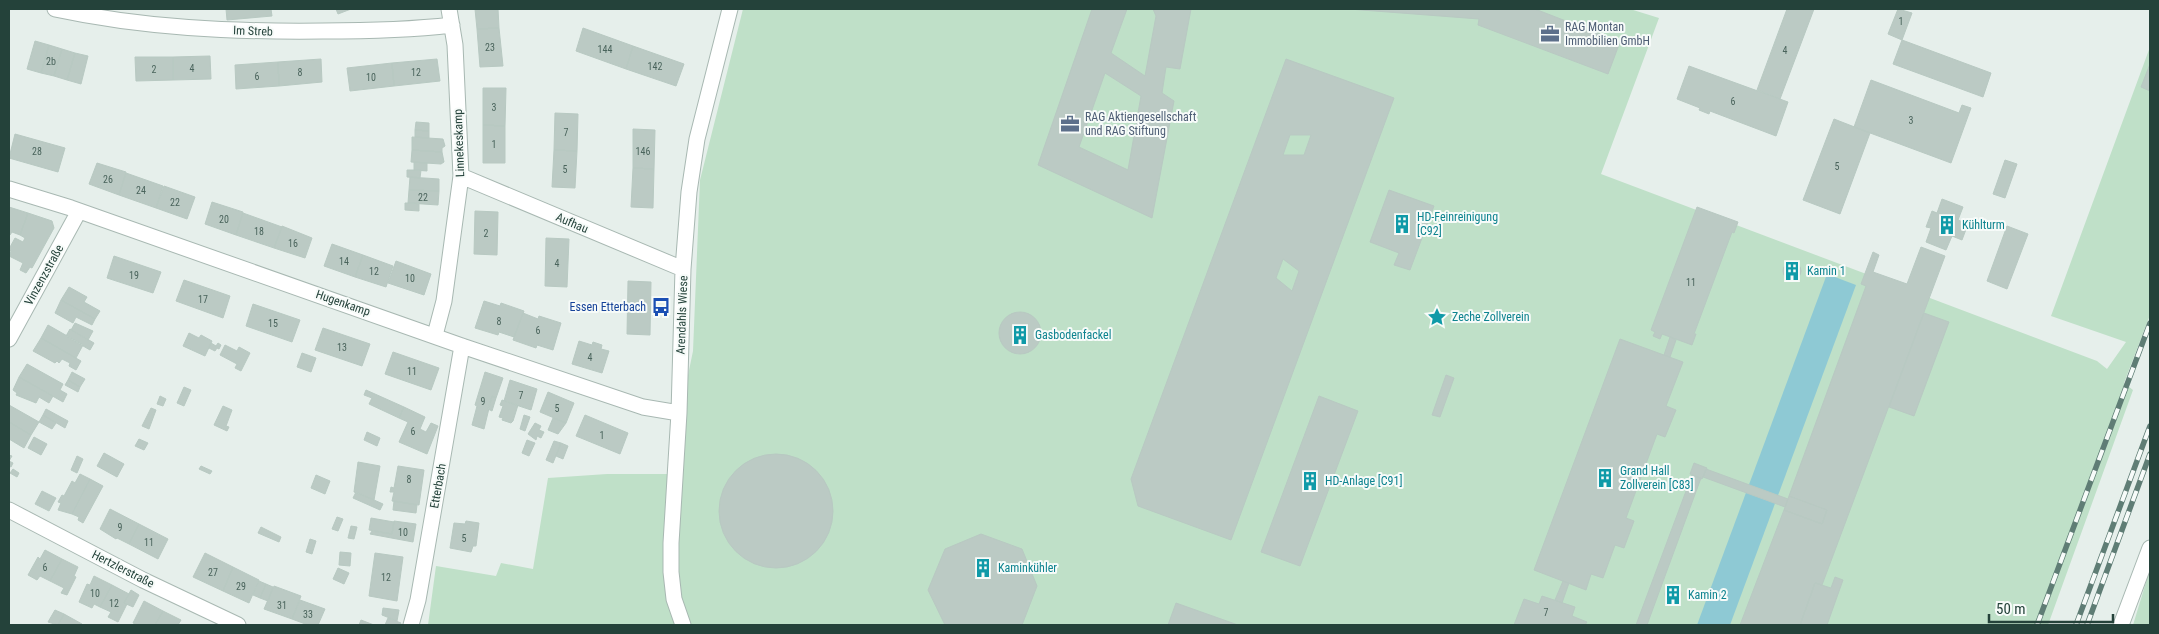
<svg xmlns="http://www.w3.org/2000/svg" width="2159" height="634" viewBox="0 0 2159 634" font-family="'Roboto Condensed',sans-serif">
<style>
.green{fill:#bfe0c8}
.water{fill:#8ec9d4}
.building{fill:#bbcac4;stroke:#b8c9c2;fill-rule:evenodd}
.lines{fill:none;stroke-linecap:round;stroke-linejoin:round}
.minor-casing{stroke:#a8b8b2;stroke-width:17}
.minor{stroke:#fff;stroke-width:15}
.rail-casing{stroke:#5f7d75;stroke-width:5.5}
.rail{stroke:#f7fbf9;stroke-width:4;stroke-dasharray:11;stroke-linecap:butt}
.labels{text-anchor:middle;stroke-width:4;stroke-linejoin:round;paint-order:stroke}
.number-label{font-size:10px;fill:#4a645c}
.service-label{font-size:12px;fill:#4e5e75;stroke:#f7fbf9;text-anchor:start}
.street-label{font-size:12px;fill:#24423a;stroke:#f7fbf9}
.culture-label{font-size:12px;fill:#0d838f;stroke:#f7fbf9;text-anchor:start}
.transit-label{font-size:12px;fill:#164399;stroke:#f7fbf9;text-anchor:end}
</style>
<rect width="100%" height="100%" fill="#e6efeb"/>
<!-- green -->
<path class="green" d="M743,9H1630L1659,18L1601,174L2097,361L2107,369L2126,342L2051,316L2150,47V315L2124,383L2133,390L2048,625H690L681,597L677,572L680,414L693,351L700,180Z
M607,474H675L676,625H428L436,566L496,576L501,563L533,569L548,478Z
M2150,569V625H2133Z"/>
<!-- water -->
<path class="water" d="M1827,274L1856,285L1730,625H1697Z"/>
<!-- building -->
<path class="building" d="M226,9H271L272,16L227,20Z
M336,9H351L338,14Z
M475,9H498L499,28L477,29Z
M1092,9H1127L1111,53L1145,76L1156,16L1153,9H1191L1180,69L1166,67L1162,93L1174,101L1152,218L1038,165ZM1105,73L1141,96L1128,170L1079,147Z
M1349,9H1535L1620,42L1608,74L1478,25L1479,19Z
M1787,9H1814L1780,99L1757,90Z
M1898,9L1912,13L1902,40L1888,34Z
M499,28L503,66L480,67L477,29Z
M583,28L633,46L626,69L576,51Z
M1902,40L1991,73L1983,97L1893,64Z
M35,41L49,45L41,73L27,69Z
M49,45L62,49L54,76L41,73Z
M633,46L684,64L676,86L626,69Z
M62,49L75,53L67,80L54,76Z
M75,53L88,56L81,84L67,80Z
M210,56L211,79L173,80V57Z
M135,57H173V80L136,81Z
M321,59L322,82L279,86L278,62Z
M437,59L440,81L394,86L392,63Z
M1286,59L1394,98L1231,540L1138,506L1131,479ZM1290,135H1311L1304,155H1283ZM1283,259L1299,271L1292,291L1276,278Z
M278,62L279,86L236,89L235,65Z
M392,63L394,86L350,91L347,68Z
M2150,64V91L2141,87Z
M1689,66L1788,102L1776,136L1710,111L1709,114L1699,110L1700,108L1677,99Z
M1871,80L1959,113L1962,105L1971,108L1951,163L1854,127Z
M483,88H506L505,126L483,125Z
M555,113L578,114L577,151L554,150Z
M1834,119L1870,133L1840,214L1803,200Z
M416,122L429,123V131L415,130Z
M483,125L505,126V163H483Z
M633,129L655,130L654,169L633,168Z
M415,130L429,131V138L415,137Z
M15,134L65,148L58,172L9,158Z
M412,137L443,139L445,146L442,148V152L412,150Z
M412,150L442,152L444,162L441,164L411,162Z
M554,150L577,151L575,188L552,187Z
M2005,160L2017,164L2005,198L1993,194Z
M414,162L427,163V171L414,170Z
M97,163L126,172L119,195L89,184Z
M633,168L654,169L653,208L631,207Z
M407,170H421L420,178L407,177Z
M126,173L163,186L156,208L119,195Z
M410,177L439,179V191L409,190Z
M164,186L195,197L187,219L156,208Z
M409,190L439,191L438,205L408,203Z
M1389,190L1434,206L1410,270L1394,265L1399,253L1370,242Z
M1942,199L1963,207L1958,220L1968,224L1962,240L1952,236L1946,250L1926,242L1931,228L1926,227L1932,211L1937,213Z
M212,202L243,212L236,235L205,224Z
M405,203H419V211L405,210Z
M9,207L28,213L20,235L12,232L10,235L9,234Z
M1697,207L1738,222L1734,233L1732,232L1694,334H1696L1692,345L1662,334L1660,339L1653,336L1655,332L1651,330Z
M475,211L498,212L497,255L474,254Z
M28,213L52,221L54,228L32,268L30,267L26,273L20,270L23,263L9,256L11,251L9,249L15,238L23,242L25,238L20,235Z
M243,213L282,227L274,248L236,235Z
M282,226L312,238L305,258L274,248Z
M2007,226L2028,234L2007,289L1987,281Z
M546,238L569,239L567,287L545,286Z
M332,244L363,255L355,277L324,266Z
M1921,247L1945,256L1822,585L1815,583L1800,625H1740L1784,510L1822,524L1827,510L1789,496L1866,286L1861,284L1873,252L1879,255L1873,272L1907,284Z
M363,255L393,266L386,287L355,277Z
M114,256L161,272L153,293L107,278Z
M396,261L431,274L424,295L388,283Z
M1783 271a9 9 0 1 1 18 0a9 9 0 1 1-18 0Z
M184,280L230,296L223,318L176,301Z
M628,281L651,282L650,335L627,334Z
M69,287L87,297L84,302L100,311L95,319L61,300Z
M61,300L95,319L92,325L76,317L73,323L55,313Z
M484,301L500,306L501,303L524,311L514,337L499,332L498,335L475,328Z
M253,304L300,320L292,342L246,326Z
M999 333a21 21 0 1 1 42 0a21 21 0 1 1-42 0Z
M523,313L538,319L539,316L561,323L553,350L537,345L536,348L513,340Z
M1924,313L1949,322L1914,416L1889,407Z
M75,323L93,331L88,340L71,330Z
M48,325L83,345L76,358L41,338Z
M323,328L370,344L362,366L315,350Z
M70,329L94,343L90,350L66,336Z
M189,333L199,338L201,335L212,341L205,356L183,346Z
M1670,337L1676,340L1670,357L1664,355Z
M41,338L81,361L76,370L69,366L70,363L62,359L59,363L57,361L55,363L33,351Z
M1620,339L1683,362L1666,406L1676,410L1665,437L1657,434L1626,518L1634,521L1624,548L1615,545L1603,578L1591,574L1586,590L1534,570Z
M579,341L592,345L593,342L602,345L601,349L609,351L602,373L572,364Z
M211,343L216,346L218,343L221,345L219,349L217,348L215,351L209,348Z
M225,345L237,351L239,347L250,353L241,371L235,368L237,364L220,355Z
M393,352L439,368L431,390L385,374Z
M302,353L316,358L311,372L297,367Z
M27,364L63,384L60,390L67,394L63,402L19,377Z
M72,372L85,379L80,387L68,380Z
M485,372L503,378L496,398L492,396L484,429L472,425L477,406L475,405Z
M1446,375L1454,378L1440,417L1432,415Z
M19,377L53,396L49,403L39,397L36,403L16,395L17,393L13,390Z
M68,380L80,387L78,392L65,385Z
M510,380L537,389L531,410L504,401Z
M184,387L191,390L184,406L177,403Z
M366,390L404,407L399,418L369,404L372,398L364,395Z
M548,392L574,403L566,423L540,412Z
M160,396L166,399L163,406L157,404Z
M492,396L496,398L492,411L488,409Z
M1319,396L1358,411L1300,566L1261,552Z
M502,400L518,405L513,421L511,423L502,420L503,418L499,417L503,406L500,405Z
M9,405L39,422L31,435L9,422Z
M223,406L232,410L226,426L229,427L227,431L214,425Z
M404,407L425,417L420,429L426,432L431,423L438,426L427,454L399,442L408,422L399,418Z
M151,408L156,410L149,429L142,426Z
M46,409L68,421L65,428L43,415Z
M43,415L56,423L52,429L39,422Z
M524,415L530,417L525,431L520,429Z
M585,415L628,433L620,454L576,436Z
M553,418L566,423L558,434L548,430Z
M9,422L31,435L24,448L9,439Z
M535,423L541,426L539,430L544,432L541,438L537,436L536,440L528,434Z
M367,432L380,438L377,446L364,440Z
M34,437L47,444L41,455L28,448Z
M139,439L148,443L144,450L135,446Z
M527,440L535,443L529,456L522,453Z
M554,441L561,443L553,463L546,460Z
M561,443L568,446L563,459L556,456Z
M104,453L124,464L117,477L97,466Z
M719 511a57 57 0 1 1 114 0a57 57 0 1 1-114 0Z
M9,455L12,456L9,461L13,463L11,467L9,466Z
M77,456L83,459L77,473L71,470Z
M358,462L380,466L374,500L354,492Z
M1694,463L1707,468L1702,479L1690,474Z
M201,466L212,471L210,474L199,469Z
M398,466L424,470L419,505L392,501L394,492H390L391,487L394,488Z
M13,469L19,473L17,477L10,473Z
M1706,469L1788,499L1785,507L1703,477Z
M80,474L90,479L72,514L58,510L61,503L58,502L62,495L64,496L72,481L75,483Z
M316,475L330,481L325,494L311,488Z
M1692,475L1701,478L1647,625H1636Z
M90,479L103,486L83,523L78,520L79,517L72,514Z
M42,491L56,498L49,511L35,504Z
M356,492L383,504L380,510L353,498Z
M1789,496L1827,510L1822,524L1784,510Z
M394,501L417,505L416,513L393,510Z
M110,509L139,524L129,544L117,538L116,539L100,529Z
M337,517L343,519L338,531L332,529Z
M371,518L394,522L392,534L369,530Z
M394,521L416,524L413,542L370,534L372,531L392,534Z
M466,521L479,523L476,546H473L471,552L450,548L454,523L465,524Z
M139,524L168,539L158,559L129,544Z
M351,526L357,527L354,539L348,538Z
M261,527L281,537L279,542L258,533Z
M981,534L1022,549L1037,586L1022,625H945L928,590L945,549Z
M310,539L316,541L312,554L306,552Z
M45,550L62,559L50,581L40,576L37,580L28,575L38,557L40,559Z
M340,552L351,553L350,566L339,565Z
M205,553L233,567L223,591L193,577Z
M375,553L403,557L397,601L369,596Z
M62,559L78,567L74,576L76,577L67,595L61,593L64,588L50,581Z
M233,567L259,580L249,603L223,591Z
M338,568L349,573L344,584L333,579Z
M94,576L112,585L100,607L94,604L92,608L79,602L87,584L90,585Z
M1835,577L1843,580L1827,625H1800L1815,583L1831,588Z
M259,581L266,584L260,598L253,595Z
M1563,581L1569,583L1562,603L1555,600Z
M266,584L273,587L268,601L260,598Z
M112,585L129,594L124,603L127,604L118,622L108,617L111,612L100,607Z
M274,586L301,596L292,619L264,609Z
M1665 594a8 8 0 1 1 16 0a8 8 0 1 1-16 0Z
M131,590L139,595L133,607L124,603Z
M1542,596L1575,607L1572,616L1587,622L1585,625H1514L1524,599L1539,604Z
M300,600L325,609L318,625H308L292,619Z
M144,601L163,611L155,625H138L133,623Z
M1176,603L1238,625H1168Z
M383,608L399,610L397,621L382,615Z
M55,610L64,614L58,625L48,622Z
M163,611L181,620L178,625H155Z
M64,614L82,624L81,625H58Z
M388,618L401,623L400,625H385Z
M361,620L374,625H359Z"/>
<g class="lines">
<!-- minor casing -->
<g class="minor-casing">
<path id="minor" d="M55,9C143,28 233,32 323,31C367,31 409,30 452,25
M461,176L683,269
M9,189L71,208L462,346L643,407L679,413
M435,335L444,301L461,176L455,45L449,9
M9,339L79,211
M9,510L143,580L238,625
M411,625L418,600L462,346
M683,625L674,599L671,572V543L679,413L683,269L689,192L697,139L730,9
M2121,625L2150,548"/>
</g>
<!-- minor -->
<use href="#minor" class="minor"/>
<!-- rail casing -->
<g class="rail-casing">
<path id="rail" d="M2037,625L2150,323
M2076,625L2150,426
M2087,625L2150,454"/>
</g>
<!-- rail -->
<use href="#rail" class="rail"/>
</g>
<!-- icons -->
<defs>
<g id="office-bare" transform="scale(1.5)"><path d="M-6-3h4V-5.5h4V-3h4V5H-6ZM-1-4.5V-3h2v-1.5ZM-6 0V1H6V0Z" fill="#5c6f8a" stroke="#f7fbf9" stroke-width="2.5" paint-order="stroke"/></g>
<g id="building-bare" transform="scale(1.5)"><path d="M-4-6H4V6H1V3H-1V6H-4ZM-2.5-4.3h1.7v1.8h-1.7ZM.8-4.3h1.7v1.8H.8ZM-2.5-1h1.7V.8h-1.7ZM.8-1h1.7V.8H.8Z" fill="#0f9aa8" stroke="#f7fbf9" stroke-width="2.5" paint-order="stroke"/></g>
<g id="bus-bare" transform="scale(1.5)"><path d="M-5-6H5V4H4V6H2V4H-2V6H-4V4H-5ZM-3.5-4V0h7V-4ZM-3.5 1.2v1.5H-2V1.2ZM2 1.2v1.5H3.5V1.2Z" fill="#1a4fb4" stroke="#f7fbf9" stroke-width="2.5" paint-order="stroke"/></g>
<g id="sight-bare" transform="scale(1.5)"><path d="M0-6L1.8-2.2L6-1.7L2.9 1.2L3.7 5.4L0 3.3L-3.7 5.4L-2.9 1.2L-6-1.7L-1.8-2.2Z" fill="#0f9aa8" stroke="#f7fbf9" stroke-width="2.5" paint-order="stroke"/></g>
</defs>
<g fill-rule="evenodd">
<use href="#office-bare" x="1550" y="34"/>
<use href="#office-bare" x="1070" y="124"/>
<use href="#building-bare" x="1402" y="224"/>
<use href="#building-bare" x="1947" y="225"/>
<use href="#building-bare" x="1792" y="271"/>
<use href="#bus-bare" x="661" y="307"/>
<use href="#sight-bare" x="1437" y="317"/>
<use href="#building-bare" x="1020" y="335"/>
<use href="#building-bare" x="1605" y="478"/>
<use href="#building-bare" x="1310" y="481"/>
<use href="#building-bare" x="983" y="568"/>
<use href="#building-bare" x="1673" y="595"/>
</g>
<g class="labels">
<!-- number labels -->
<g class="number-label">
<text x="1901" y="25">1</text>
<text x="490" y="51">23</text>
<text x="605" y="53">144</text>
<text x="1785" y="54">4</text>
<text x="51" y="65">2b</text>
<text x="655" y="70">142</text>
<text x="192" y="72">4</text>
<text x="154" y="73">2</text>
<text x="300" y="76">8</text>
<text x="416" y="76">12</text>
<text x="257" y="80">6</text>
<text x="371" y="81">10</text>
<text x="1733" y="105">6</text>
<text x="494" y="111">3</text>
<text x="1911" y="124">3</text>
<text x="566" y="136">7</text>
<text x="494" y="148">1</text>
<text x="37" y="155">28</text>
<text x="643" y="155">146</text>
<text x="1837" y="170">5</text>
<text x="565" y="173">5</text>
<text x="108" y="183">26</text>
<text x="141" y="194">24</text>
<text x="423" y="201">22</text>
<text x="175" y="206">22</text>
<text x="224" y="223">20</text>
<text x="259" y="235">18</text>
<text x="486" y="237">2</text>
<text x="293" y="247">16</text>
<text x="344" y="265">14</text>
<text x="557" y="267">4</text>
<text x="374" y="275">12</text>
<text x="134" y="279">19</text>
<text x="410" y="282">10</text>
<text x="1691" y="286">11</text>
<text x="203" y="303">17</text>
<text x="499" y="325">8</text>
<text x="273" y="327">15</text>
<text x="538" y="334">6</text>
<text x="342" y="351">13</text>
<text x="590" y="361">4</text>
<text x="412" y="375">11</text>
<text x="521" y="399">7</text>
<text x="483" y="405">9</text>
<text x="557" y="412">5</text>
<text x="413" y="435">6</text>
<text x="602" y="439">1</text>
<text x="409" y="483">8</text>
<text x="120" y="531">9</text>
<text x="403" y="536">10</text>
<text x="464" y="542">5</text>
<text x="149" y="546">11</text>
<text x="45" y="571">6</text>
<text x="213" y="576">27</text>
<text x="386" y="581">12</text>
<text x="241" y="590">29</text>
<text x="95" y="597">10</text>
<text x="114" y="607">12</text>
<text x="282" y="609">31</text>
<text x="1546" y="616">7</text>
<text x="308" y="618">33</text>
</g>
<!-- service labels -->
<g class="service-label">
<text x="1565" y="31">RAG Montan<tspan x="1565" dy="14">Immobilien GmbH</tspan></text>
<text x="1085" y="121">RAG Aktiengesellschaft<tspan x="1085" dy="14">und RAG Stiftung</tspan></text>
</g>
<!-- street labels -->
<g class="street-label">
<text transform="translate(253 31) rotate(2)" y="4">Im Streb</text>
<text transform="translate(459 143) rotate(-92)" y="4">Linnekeskamp</text>
<text transform="translate(572 223) rotate(23)" y="4">Aufhau</text>
<text transform="translate(44 275) rotate(-61)" y="4">Vinzenzstraße</text>
<text transform="translate(343 303) rotate(19)" y="4">Hugenkamp</text>
<text transform="translate(682 315) rotate(-88)" y="4">Arendahls Wiese</text>
<text transform="translate(438 486) rotate(-80)" y="4">Etterbach</text>
<text transform="translate(123 569) rotate(27)" y="4">Hertzlerstraße</text>
</g>
<!-- culture labels -->
<g class="culture-label">
<text x="1417" y="221">HD-Feinreinigung<tspan x="1417" dy="14">[C92]</tspan></text>
<text x="1962" y="229">Kühlturm</text>
<text x="1807" y="275">Kamin 1</text>
<text x="1452" y="321">Zeche Zollverein</text>
<text x="1035" y="339">Gasbodenfackel</text>
<text x="1620" y="475">Grand Hall<tspan x="1620" dy="14">Zollverein [C83]</tspan></text>
<text x="1325" y="485">HD-Anlage [C91]</text>
<text x="998" y="572">Kaminkühler</text>
<text x="1688" y="599">Kamin 2</text>
</g>
<!-- transit labels -->
<g class="transit-label">
<text x="646" y="311">Essen Etterbach</text>
</g>
</g>
<!-- border -->
<rect width="2159" height="634" fill="none" stroke="#24423a" stroke-width="20"/>
<!-- scale -->
<path d="M1989 614v8h124v-8" fill="none" stroke="#24423a" stroke-width="2.5"/>
<text x="1996" y="614" font-size="15" fill="#24423a" stroke="#f7fbf9" stroke-width="4" paint-order="stroke">50 m</text>
</svg>
